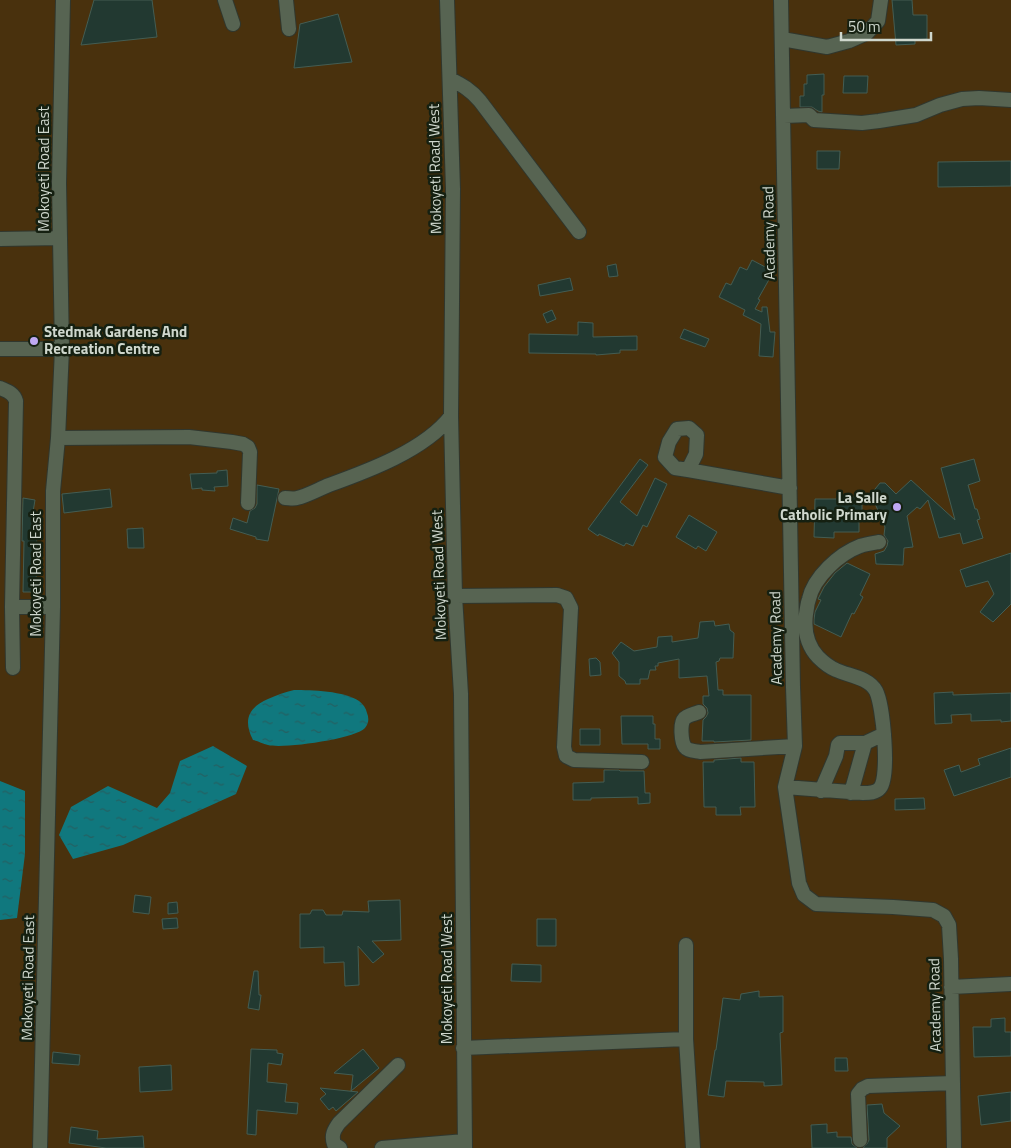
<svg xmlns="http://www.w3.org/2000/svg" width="1011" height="1148" viewBox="0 0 1011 1148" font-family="'Titillium Web',sans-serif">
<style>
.green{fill:#49310d}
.water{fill:url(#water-ripples)}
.building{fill:#223931;stroke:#445d53}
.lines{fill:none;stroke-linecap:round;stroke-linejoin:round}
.minor-casing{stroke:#30372e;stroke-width:16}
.minor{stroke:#576452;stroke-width:14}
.poi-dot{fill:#bfa9f4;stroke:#152011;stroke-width:2}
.labels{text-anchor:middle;stroke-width:5;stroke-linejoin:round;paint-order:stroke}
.street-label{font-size:15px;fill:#cfd7cd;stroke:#152011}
.poi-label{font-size:15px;font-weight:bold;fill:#cfd7cd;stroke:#152011;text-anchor:start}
</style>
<defs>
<pattern id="water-ripples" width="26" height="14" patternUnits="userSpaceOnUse" patternTransform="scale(1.25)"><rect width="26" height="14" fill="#10787e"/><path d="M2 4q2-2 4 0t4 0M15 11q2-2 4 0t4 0" fill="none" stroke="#255f61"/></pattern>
</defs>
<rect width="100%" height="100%" fill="#152011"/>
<!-- green -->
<path class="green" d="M0,0H1011V1148H0Z"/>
<!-- water -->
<path class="water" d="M294,690C311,690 345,691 359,701C363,704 366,708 367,713C369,718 369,723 365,728C355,739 283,749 268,745C263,744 258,741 253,740C243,720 248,708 268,699C277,695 285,692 294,690Z
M213,746L247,766L236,794L123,845L73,859L59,835L71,807L108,786L157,808L170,793L180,761Z
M0,781L25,791V854L17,918L0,920Z"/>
<!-- building -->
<path class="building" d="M94,0H152L157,37L81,45Z
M892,0H912L913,15H927V39L915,40V44L896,45Z
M338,14L352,62L294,68L300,24Z
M824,74V95H822V112L818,111L812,107H800V96H804V84H807V75Z
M844,76H868L867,93H843Z
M817,151H840L839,169H817Z
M1011,161V186L938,187V162Z
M752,260L769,269L766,274L771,276L758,299L760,300L755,309L762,312V307H767L770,332H775L773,357L759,356L761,324L743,315L745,310L719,297L726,283L731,285L740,267L747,270Z
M616,264L618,276L609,277L607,266Z
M570,278L573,290L540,296L538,285Z
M552,310L556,319L547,323L543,314Z
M578,322L593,323V337L637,336V350H620V353L596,355V354L529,353V334L578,335Z
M684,329L709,339L705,347L680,338Z
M640,459L648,465L620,502L637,516L655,478L667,484L647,527L643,525L633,546L626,543L624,546L599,534L598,536L588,529Z
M974,459L980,481L968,485L975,509H977L980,519L977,520L983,538L963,544L960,533L939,538L928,500L920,509L917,507L907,516L913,547L904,548L903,565L876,564L875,554L884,551L887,546L888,541L884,535L885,527L871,494L880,483H885L896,494L911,480L955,520L941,468Z
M227,470L228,486L214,487L215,491L202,490V488L192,489L190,474L217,473V471Z
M257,485L279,489L268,541L256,539V537L230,529L233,518L247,523L250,511L255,508L257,504Z
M110,489L112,507L64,513L62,494Z
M837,497H862V515H859V532H834V538L814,537L815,499H837Z
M23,498L35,500L32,518H37L36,592H23L24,541H22Z
M689,515L717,532L706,551L698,546L696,549L676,537Z
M143,528L144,548H128L127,529Z
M1011,553V604L993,622L980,612L994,594L988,581L966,587L960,570Z
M847,563L870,574L860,595L863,597L854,614L852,613L841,637L814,624V620L815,612L821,600L818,599L824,587L835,573Z
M714,621L715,626L729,624L730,630L734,633L733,658H720L719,661L716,662L718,690H723V695H751V740L714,742V741H702L703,720L706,717L708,713L707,708L703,704V696H709L707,676L679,678V659L658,663V666H655L656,670H650L648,679H640V684H626L625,681L619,676V662L612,653L621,642L634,651L657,647L658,637L672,636V642L698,638L700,622Z
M596,658L600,662L601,675L590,676L589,659Z
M953,692V695L1011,693V721L1001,722V720L971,721V714L951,715L952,723L935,724L934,693Z
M621,716H653V724H655V739H660V749H648V744H622Z
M580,729H600V745H580Z
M1011,748V777L954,796L944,770L959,765L961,772L980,765L978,759Z
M741,758V762H754L755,807H740L741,815H716V807H704L703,762H714V760Z
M604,770H619L620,771H644L645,793H650V803L638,804V797L591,798V800H573V783L604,782Z
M924,798L925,809L895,810V799Z
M135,895L151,897L149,914L133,912Z
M400,900L401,940L372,941L384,954L373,963L358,946L359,985L345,986L344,962L324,963V947L300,948V914H310L312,910H323L326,915H342L343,911L369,912L368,901Z
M177,902L178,913L168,914V903Z
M177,918L178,928L163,929L162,919Z
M537,919H556V946H537Z
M512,964L541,965V982L511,981Z
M254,971H258L259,995H261L259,1010L248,1008Z
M759,991V997L783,996V1032L780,1033L782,1085L764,1086V1082L726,1081L724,1097L708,1095L715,1050H716L723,998L740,1000L741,994Z
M1005,1018V1032H1011V1056L974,1057L973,1027H991V1019Z
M251,1049L277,1050V1053L283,1054L281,1065L268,1063L267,1082L287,1084L285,1102L298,1103L297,1114L257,1110L256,1135L247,1134Z
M363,1049L379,1068L351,1091L353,1075L334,1073Z
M53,1052L80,1055L79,1065L52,1063Z
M835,1058H847L848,1071H835Z
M171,1065L172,1090L140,1092L139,1067Z
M320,1088L358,1092L336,1111L333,1107L329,1110L320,1099L326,1094Z
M1011,1092V1121L981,1125L978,1096Z
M882,1104L884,1113L900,1126L887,1138V1148H863L867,1144L869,1140L867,1105Z
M827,1124V1133L837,1132V1137H851L852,1144L857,1148H812L811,1125Z
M71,1127L98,1131L97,1139L143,1136L144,1148H106L69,1143Z"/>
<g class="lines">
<!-- minor casing -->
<g class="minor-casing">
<path id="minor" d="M225,0L233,24
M286,0L289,29
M447,0L453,189L451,416L455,596L461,694L465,1148
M781,0L793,687L795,746L785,787L799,883L804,895L816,904L893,907L933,910L944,916L949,925L951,959L954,1148
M782,39L827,47L849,41L867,33L878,21L881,0
M450,79C462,85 471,90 480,101L579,232
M784,116L809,115L814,120L862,123L879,121L916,115L940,105L962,99L979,98L1011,100
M0,239L60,238
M0,349H62
M0,388C7,391 14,393 16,401L12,607L13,668
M58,438L189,437L232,442L243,444L248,447L250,452L248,503
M688,470L696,454L697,435L689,428L677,429L669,442L665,457L675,468L688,470L790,488
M285,498C289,498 293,499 297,498C307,496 319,489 329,485C368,471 425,450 451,416
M455,596L557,595L566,598L571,608L564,747L566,756L574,760L642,762
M12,607H53
M699,712C695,714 687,715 684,719C680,723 681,742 685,747C688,751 695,751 700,752L795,746
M785,787L863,793C869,793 876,793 880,788C890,776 883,705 876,691C868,677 849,676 836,670C829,667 823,662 818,657C807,645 804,629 806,614C807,609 807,604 809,599C814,577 839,554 860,546C866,544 873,543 879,542
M821,791L836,756L838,745L840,743H865L884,734
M851,793L865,743
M686,945V1039L693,1148
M951,987L1011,984
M463,1048L686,1039
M860,1140L858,1094L862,1089L868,1086L953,1083
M40,1148L53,607V491L58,438L62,349L59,183L63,0
M340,1148L334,1144C331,1135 334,1130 339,1123L398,1065
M382,1148L465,1141"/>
</g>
<!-- minor -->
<use href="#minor" class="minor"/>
</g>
<!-- markers -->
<g class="poi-dot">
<circle cx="34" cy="341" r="5"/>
<circle cx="897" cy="507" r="5"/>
</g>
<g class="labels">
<!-- street labels -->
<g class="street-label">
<text transform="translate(44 169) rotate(-90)" y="5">Mokoyeti Road East</text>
<text transform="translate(435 169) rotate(-91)" y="5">Mokoyeti Road West</text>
<text transform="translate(769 233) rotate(-91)" y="5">Academy Road</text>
<text transform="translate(36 574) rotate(-90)" y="5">Mokoyeti Road East</text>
<text transform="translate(439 575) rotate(-92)" y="5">Mokoyeti Road West</text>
<text transform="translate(776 638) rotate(-91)" y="5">Academy Road</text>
<text transform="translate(28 978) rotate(-89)" y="5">Mokoyeti Road East</text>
<text transform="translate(447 979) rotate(-90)" y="5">Mokoyeti Road West</text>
<text transform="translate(935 1005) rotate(-91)" y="5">Academy Road</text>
</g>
<!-- poi labels -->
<g class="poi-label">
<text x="44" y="337">Stedmak Gardens And<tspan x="44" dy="17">Recreation Centre</tspan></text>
<text x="887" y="503" text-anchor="end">La Salle<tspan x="887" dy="17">Catholic Primary</tspan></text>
</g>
</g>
<!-- scale -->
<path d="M841 32v8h90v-8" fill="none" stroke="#cfd7cd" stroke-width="2.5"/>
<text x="848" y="32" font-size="15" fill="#cfd7cd" stroke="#152011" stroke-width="4" paint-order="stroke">50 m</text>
</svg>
